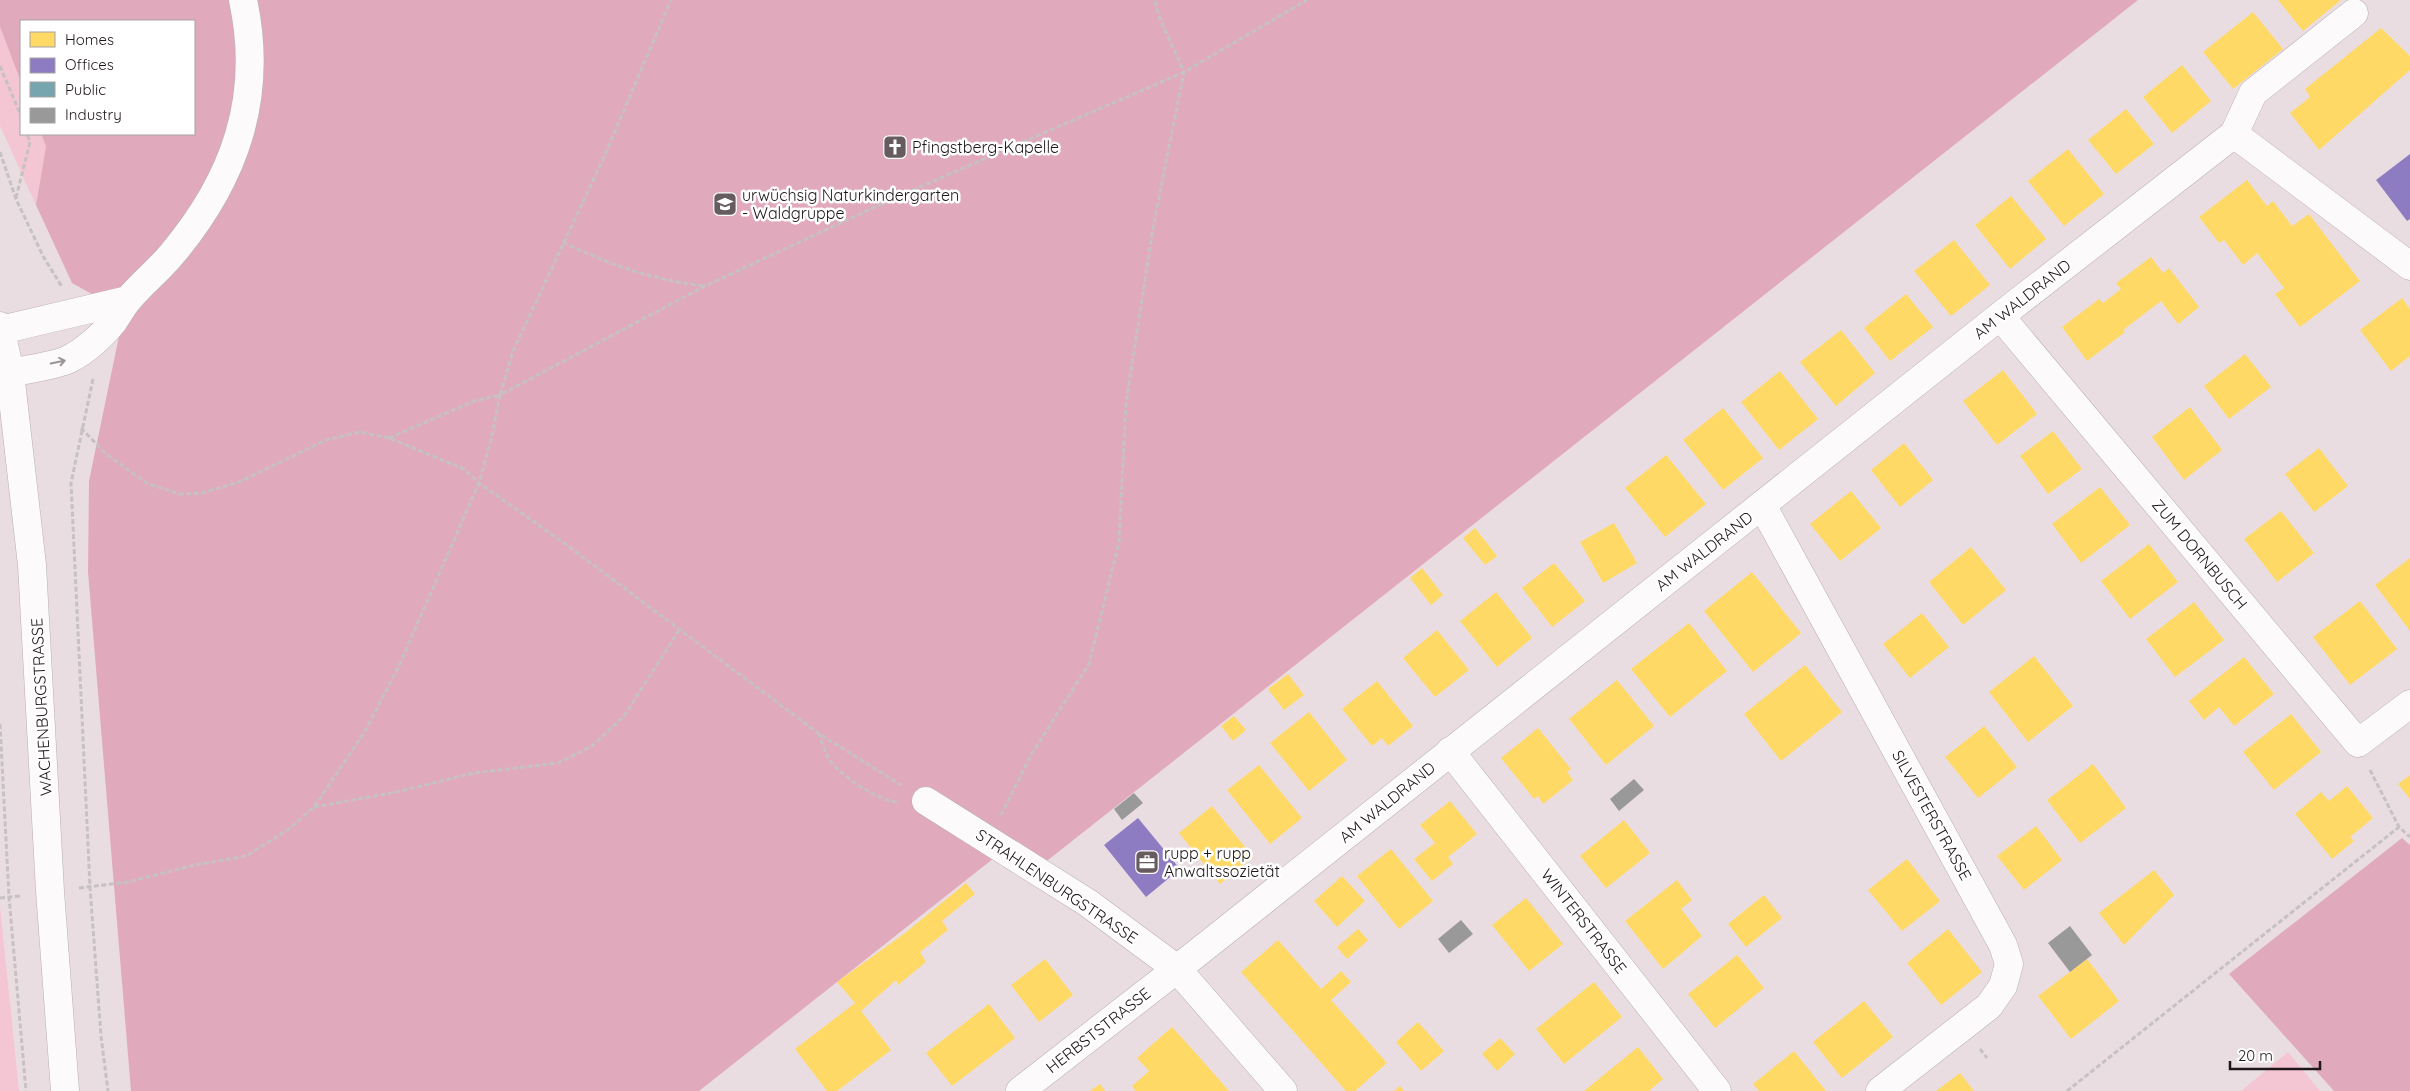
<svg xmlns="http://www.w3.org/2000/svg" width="2410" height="1091" viewBox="0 0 2410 1091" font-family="Quicksand,sans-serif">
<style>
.green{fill:#f4c6d4}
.forest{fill:#e0aabc}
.homes{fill:#ffd966}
.offices{fill:#8e7cc3}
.public{fill:#76a5af}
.industry{fill:#999}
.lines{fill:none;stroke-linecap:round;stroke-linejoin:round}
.minor-casing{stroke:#b8afb2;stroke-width:29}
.major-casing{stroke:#b8afb2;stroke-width:29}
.path{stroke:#c6c1c2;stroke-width:3;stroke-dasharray:5 2.5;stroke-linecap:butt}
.minor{stroke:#fcfafa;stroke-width:28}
.major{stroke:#fcfafa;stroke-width:28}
.oneway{stroke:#999495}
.labels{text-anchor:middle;stroke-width:5;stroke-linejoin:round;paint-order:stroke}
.poi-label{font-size:16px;fill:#1f1719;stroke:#fff;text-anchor:start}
.street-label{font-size:16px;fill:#1f1719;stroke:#fff}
</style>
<rect width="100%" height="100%" fill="#eadde1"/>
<!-- green -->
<path class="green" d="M0,27L21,82V134H41L46,146L36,205L0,126Z
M0,906L19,1091H0Z
M2288,1052L2320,1091H2241Z"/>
<!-- forest -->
<path class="forest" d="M0,0H2138L1043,864L1013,843L699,1091H131L88,572L89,481L124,312L72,283L36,205L46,146L41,134H194V21H21V82L0,27Z
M2402,838L2410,845V1091H2334L2229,974Z"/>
<!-- homes -->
<path class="homes" d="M2278,0H2341L2303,31Z
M2253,12L2283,49L2233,89L2203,52Z
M2381,28L2410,56V70L2319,150L2290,113L2310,97L2305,89Z
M2182,65L2211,101L2172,133L2143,97Z
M2126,109L2154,144L2116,174L2088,140Z
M2068,149L2104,194L2064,226L2028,181Z
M2247,180L2267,206L2273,201L2292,226L2309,214L2360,281L2300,327L2275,294L2284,288L2257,253L2243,265L2224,240L2219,243L2199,217Z
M2011,196L2046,239L2010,269L1975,225Z
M1954,240L1990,285L1951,316L1914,271Z
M2151,257L2163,273L2169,268L2199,307L2178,324L2161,301L2123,330L2125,332L2087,361L2062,327L2099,299L2103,303L2121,289L2116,283Z
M1906,294L1933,327L1890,361L1864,328Z
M2402,298L2410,309V356L2391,371L2360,330Z
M1841,330L1875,373L1836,406L1800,362Z
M2245,354L2271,387L2229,419L2204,386Z
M2003,370L2037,414L1997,445L1963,401Z
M1780,371L1818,419L1779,450L1741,402Z
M2190,407L2222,450L2184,480L2152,437Z
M1723,408L1763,458L1723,490L1683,440Z
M2053,431L2082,469L2048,494L2020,456Z
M1904,443L1933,480L1900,507L1871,470Z
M2319,448L2348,486L2314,512L2285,474Z
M1666,455L1706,504L1665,537L1625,488Z
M2100,487L2130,525L2081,563L2052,524Z
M1851,491L1881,528L1840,561L1810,524Z
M2281,511L2314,553L2277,582L2244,539Z
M1614,523L1637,563L1603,583L1580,542Z
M1475,528L1497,556L1485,565L1463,538Z
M2149,544L2178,582L2130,619L2101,581Z
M1971,547L2006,590L1963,625L1929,582Z
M2410,558V631L2375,585Z
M1554,563L1585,601L1552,627L1522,588Z
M1422,568L1443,595L1431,605L1410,578Z
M1752,572L1801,633L1753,672L1704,611Z
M1496,592L1532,638L1497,667L1460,621Z
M2360,601L2397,649L2350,685L2313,637Z
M2194,602L2224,640L2175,677L2146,639Z
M1922,613L1949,647L1910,678L1883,644Z
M1689,623L1727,671L1670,717L1631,669Z
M1437,630L1469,670L1435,697L1403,658Z
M2034,656L2073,706L2028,742L1989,692Z
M2244,657L2274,694L2234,726L2219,707L2204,720L2189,701Z
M1805,665L1842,712L1781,761L1744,714Z
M1288,674L1304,695L1284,710L1268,689Z
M1617,680L1654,726L1606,765L1569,719Z
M1377,681L1413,726L1388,746L1382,738L1372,746L1342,709Z
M1309,712L1347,760L1309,791L1270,743Z
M2291,714L2321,752L2274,790L2243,752Z
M1234,716L1246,730L1233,741L1221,726Z
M1984,726L2017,767L1978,798L1945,757Z
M1538,728L1571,769L1567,772L1573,780L1543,804L1538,796L1534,799L1501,758Z
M2093,764L2126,808L2080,843L2047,800Z
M1259,765L1302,818L1270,844L1227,790Z
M2410,775V799L2398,784Z
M2347,786L2373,818L2350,837L2354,841L2332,859L2295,814L2321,792L2329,801Z
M1450,801L1477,834L1448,857L1453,864L1432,881L1414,859L1435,843L1420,825Z
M1212,806L1253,857L1220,884L1179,833Z
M1624,820L1650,853L1606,888L1580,856Z
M2036,826L2062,860L2024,890L1997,856Z
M1391,849L1433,901L1399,929L1357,876Z
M1907,859L1940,901L1902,931L1868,890Z
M2154,870L2174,895L2124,945L2099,913Z
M1342,876L1365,901L1337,927L1314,901Z
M1677,880L1692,900L1681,909L1702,936L1663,969L1625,921Z
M966,883L975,894L942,921L948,930L920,952L926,962L898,985L896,980L861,1011L891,1050L837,1091H827L795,1049L855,1003L837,982L905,933Z
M1764,895L1782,918L1746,947L1728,924Z
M1526,898L1563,944L1529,971L1492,925Z
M1358,929L1368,940L1347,959L1337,947Z
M1948,929L1982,972L1941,1005L1907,963Z
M1278,940L1321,989L1341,971L1351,982L1331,1000L1387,1063L1355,1091H1346L1241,972Z
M1737,955L1764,988L1715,1028L1688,994Z
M1045,959L1073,995L1039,1022L1011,985Z
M2087,959L2119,1001L2071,1039L2038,996Z
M1594,982L1622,1017L1564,1064L1536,1029Z
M1864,1001L1893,1037L1842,1078L1813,1042Z
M989,1004L1015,1038L952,1086L926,1053Z
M1418,1022L1444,1051L1421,1071L1396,1042Z
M1172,1027L1201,1059L1229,1091H1136L1132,1086L1149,1071L1137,1058Z
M1500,1038L1515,1054L1497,1071L1482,1054Z
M1638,1047L1663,1079L1649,1091H1584Z
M1794,1051L1826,1091H1759L1753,1084Z
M1960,1073L1974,1091H1936Z
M1100,1084L1105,1091H1090Z
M1400,1086L1404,1091H1394Z"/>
<!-- offices -->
<path class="offices" d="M2410,154V219L2407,221L2376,180Z
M1138,818L1180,869L1146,897L1104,845Z"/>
<!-- public -->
<path class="public" d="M891,137L895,139L902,151L895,155L887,143Z"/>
<!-- industry -->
<path class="industry" d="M1634,779L1644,790L1619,811L1610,799Z
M1134,793L1143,803L1122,820L1114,809Z
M1461,920L1473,934L1449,953L1438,939Z
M2070,926L2092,955L2070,972L2048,943Z"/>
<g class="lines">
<!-- minor casing -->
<g class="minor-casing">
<path id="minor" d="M2234,134L2253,93L2354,13
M2000,316L2358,743L2410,704
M1,330L128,300
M10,373C26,369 56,366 69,359C84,352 103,335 113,322C118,315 122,307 128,300C141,284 159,270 172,254C235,179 264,97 243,0
M1762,505L2003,945L2009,964L2003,986L1989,1006L1880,1091
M1450,751L1717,1091
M926,801L1088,903L1177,969L1283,1091
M1020,1091L1177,969L2000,316L2234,134L2410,266"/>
</g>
<!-- major casing -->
<g class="major-casing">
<path id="major" d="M0,326L10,373L32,565L50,891L65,1091"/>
</g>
<!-- path -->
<path class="path" d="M0,66L21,116
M0,152L16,199L43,256L62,287
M16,198L30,142L27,134
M563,242C609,265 654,280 705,286
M93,379L71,483L90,887L101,1036L108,1091
M81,428L105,453L148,484L180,494L202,493L239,482L326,440L360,432L389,438L464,469L479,483L564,543L818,733L901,785
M389,438L474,401L500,395L513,351L604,157L671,0
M0,724L9,897L26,1091
M818,733C822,741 824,751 829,759C838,774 881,803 898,802
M2370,770L2399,827L2410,837
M314,807L396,792L474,773L558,763L592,746L624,716L680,629
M1001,815L1031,755L1089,664L1119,542L1126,403L1153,228L1184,72L1159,17L1155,0
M79,888L128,882L195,865L246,856L289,829L314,807L364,733L398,668L479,483L491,440L500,395L705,286L888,201L1184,72L1307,0
M0,898L20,896
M1980,1049L1987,1058
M2067,1091L2399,827"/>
<!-- minor -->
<use href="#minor" class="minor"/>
<!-- major -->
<use href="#major" class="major"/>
</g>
<!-- one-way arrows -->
<defs><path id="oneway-shaft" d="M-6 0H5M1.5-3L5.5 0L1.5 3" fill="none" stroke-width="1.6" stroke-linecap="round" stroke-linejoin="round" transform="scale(1.25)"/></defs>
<use class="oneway" href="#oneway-shaft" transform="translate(58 362) rotate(-12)"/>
<!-- icons -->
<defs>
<g id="church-square" transform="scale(1.25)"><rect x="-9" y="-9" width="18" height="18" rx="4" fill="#665c5f" stroke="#fff"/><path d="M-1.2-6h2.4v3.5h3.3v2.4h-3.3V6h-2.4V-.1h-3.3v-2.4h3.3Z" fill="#fff"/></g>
<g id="school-square" transform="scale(1.25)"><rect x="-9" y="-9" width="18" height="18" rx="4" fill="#665c5f" stroke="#fff"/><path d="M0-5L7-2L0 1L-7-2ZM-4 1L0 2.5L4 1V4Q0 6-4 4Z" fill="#fff"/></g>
<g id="office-square" transform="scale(1.25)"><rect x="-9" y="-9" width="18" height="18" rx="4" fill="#665c5f" stroke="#fff"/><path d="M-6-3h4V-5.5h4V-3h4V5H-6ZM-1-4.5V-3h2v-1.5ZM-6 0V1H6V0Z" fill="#fff"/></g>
</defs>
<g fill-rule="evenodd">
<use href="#church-square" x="895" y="147"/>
<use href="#school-square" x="725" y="204"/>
<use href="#office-square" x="1147" y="862"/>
</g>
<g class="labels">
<!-- poi labels -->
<g class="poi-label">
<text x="912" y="153">Pfingstberg-Kapelle</text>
<text x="742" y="201">urwüchsig Naturkindergarten<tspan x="742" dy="18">- Waldgruppe</tspan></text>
<text x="1164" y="859">rupp + rupp<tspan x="1164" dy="18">Anwaltssozietät</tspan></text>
</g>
<!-- street labels -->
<g class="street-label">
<text transform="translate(2022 299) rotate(-38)" y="6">AM WALDRAND</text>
<text transform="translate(1704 551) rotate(-38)" y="6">AM WALDRAND</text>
<text transform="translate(2200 554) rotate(50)" y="6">ZUM DORNBUSCH</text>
<text transform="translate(41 707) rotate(-93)" y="6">WACHENBURGSTRASSE</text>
<text transform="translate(1387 802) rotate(-39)" y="6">AM WALDRAND</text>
<text transform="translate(1932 815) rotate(61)" y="6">SILVESTERSTRASSE</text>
<text transform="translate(1057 886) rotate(34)" y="6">STRAHLENBURGSTRASSE</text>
<text transform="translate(1584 921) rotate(52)" y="6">WINTERSTRASSE</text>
<text transform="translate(1098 1030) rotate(-38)" y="6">HERBSTSTRASSE</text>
</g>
</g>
<!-- legend -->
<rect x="20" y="20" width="175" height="115" fill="#ffffff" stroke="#a5a2a3"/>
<rect x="30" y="32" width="25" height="15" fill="#ffd966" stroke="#a5a2a3"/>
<text x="65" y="45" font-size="15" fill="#1f1719">Homes</text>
<rect x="30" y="58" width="25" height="15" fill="#8e7cc3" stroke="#a5a2a3"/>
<text x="65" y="70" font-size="15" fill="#1f1719">Offices</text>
<rect x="30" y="82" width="25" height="15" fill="#76a5af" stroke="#a5a2a3"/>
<text x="65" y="95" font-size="15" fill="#1f1719">Public</text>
<rect x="30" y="108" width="25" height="15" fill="#999999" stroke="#a5a2a3"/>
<text x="65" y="120" font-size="15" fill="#1f1719">Industry</text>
<!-- scale -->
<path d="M2230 1061v8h90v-8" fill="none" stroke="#1f1719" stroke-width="2.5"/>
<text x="2238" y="1061" font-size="15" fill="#1f1719" stroke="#ffffff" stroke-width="4" paint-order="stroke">20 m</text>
</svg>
